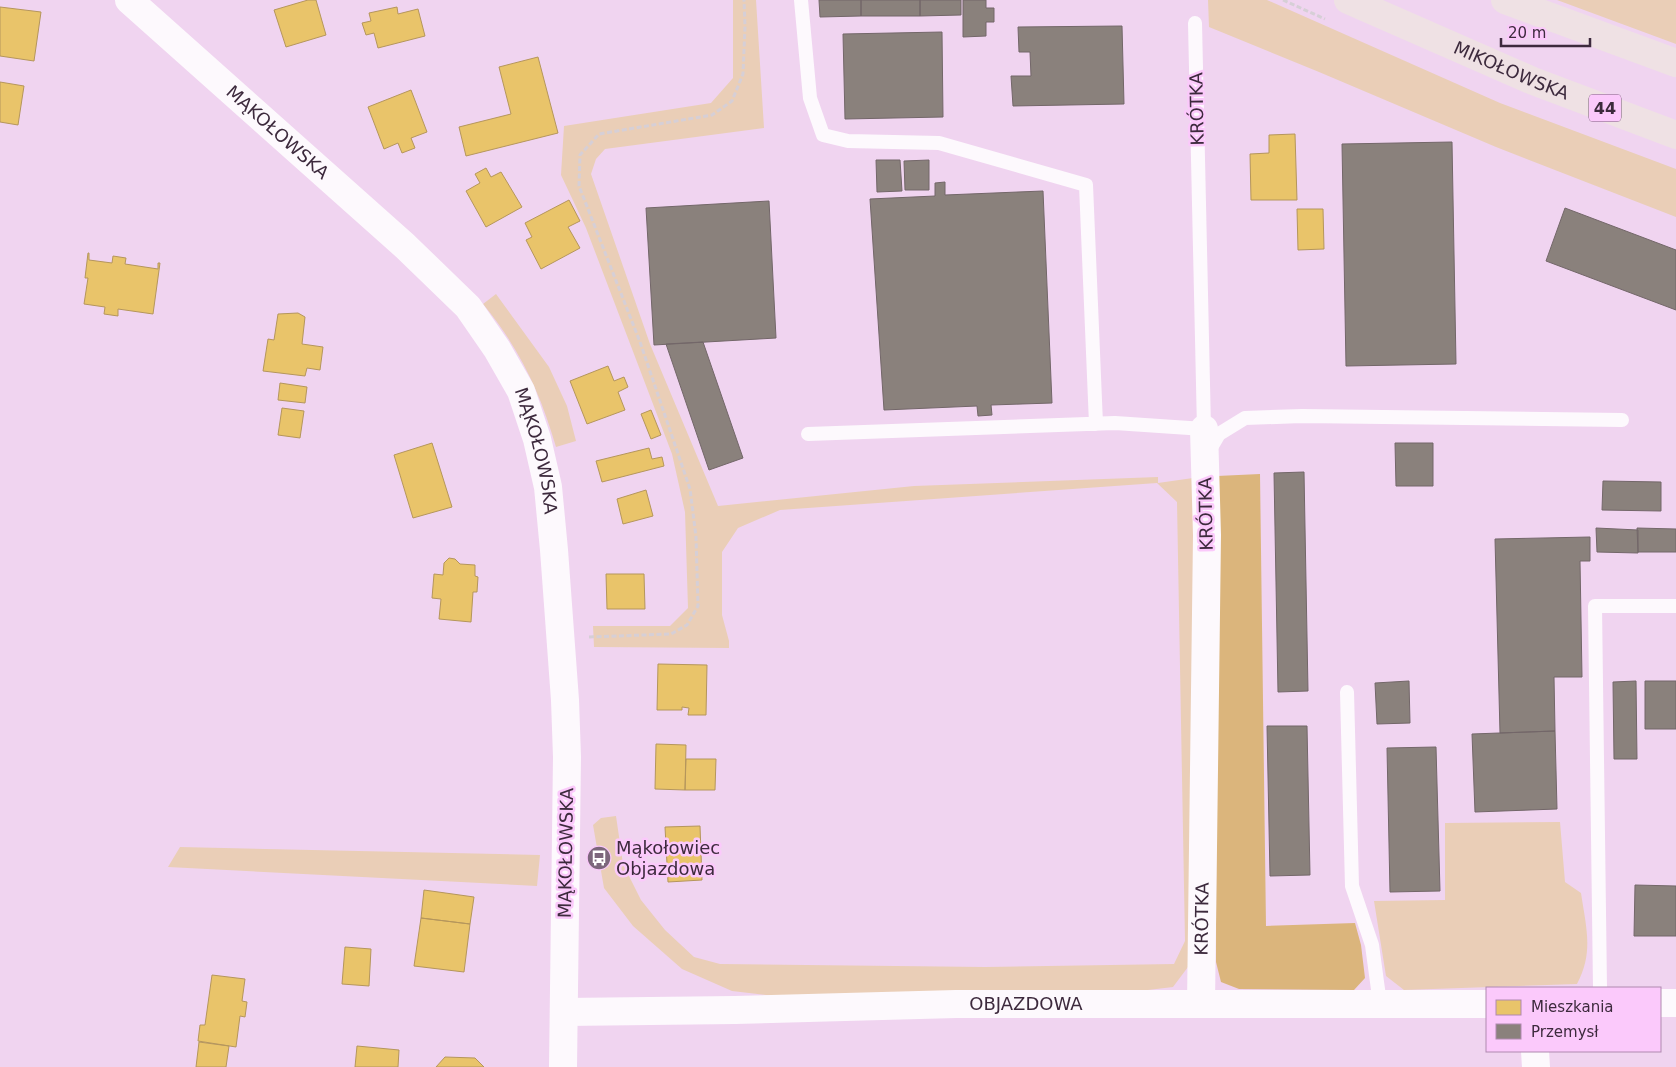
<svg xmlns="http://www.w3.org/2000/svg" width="1676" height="1067" viewBox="0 0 1676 1067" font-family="'DejaVu Sans',sans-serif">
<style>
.green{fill:#eaceb7}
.forest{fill:#dbb57c}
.homes{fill:#e9c46a;stroke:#b5965c}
.industry{fill:#8a817c;stroke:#736769}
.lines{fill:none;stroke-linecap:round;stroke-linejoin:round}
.path{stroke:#d6cfd6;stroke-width:3;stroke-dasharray:5 2.5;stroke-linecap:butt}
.service{stroke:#fdf9fd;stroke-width:14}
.minor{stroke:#fdf9fd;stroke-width:28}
.tertiary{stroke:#fdf9fd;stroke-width:28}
.primary{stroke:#efe1e4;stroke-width:28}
.labels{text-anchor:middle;stroke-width:5;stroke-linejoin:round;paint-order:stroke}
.shield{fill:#fbc9fb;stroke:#765a76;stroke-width:1}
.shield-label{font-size:16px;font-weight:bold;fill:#3d2a3d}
.street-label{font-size:18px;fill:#3d2a3d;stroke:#fbc9fb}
.poi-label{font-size:18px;fill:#3d2a3d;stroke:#fbc9fb;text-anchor:start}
</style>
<rect width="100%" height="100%" fill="#f0d4f0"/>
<!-- green -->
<path class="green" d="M733,0H756L764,128L605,149L596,159L591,174L650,344L718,506L914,486L1158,477V483L1193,478L1196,682L1188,967L1173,987L1148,990L790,998L732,991L682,969L633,926L604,888L593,825L601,818L616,816L623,864L641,900L665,930L694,957L720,964L985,967L1174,964L1185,941L1177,502L1157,483L780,510L738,528L722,552V615L729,641V648L594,647L593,626H670L688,608L685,512L672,454L586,228L561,175L564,126L711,103L733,78Z
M1208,0H1267L1500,103L1676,169V217L1496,147L1319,72L1209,27Z
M1557,0H1676V44Z
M496,294L549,367L567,406L576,441L556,447C540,392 520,349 483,304Z
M1560,822L1565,882L1581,893C1586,927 1594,952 1577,984L1404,990L1386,976L1374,901L1445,900V823Z
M180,847L540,855L537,886L168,867Z"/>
<!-- forest -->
<path class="forest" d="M1260,474L1266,926L1355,923L1361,945L1365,978L1354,990L1239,989L1221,982L1216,962L1217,476Z"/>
<!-- homes -->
<path class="homes" d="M308,0H316L326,35L286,47L274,10Z
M0,7L41,12L34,61L0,56Z
M397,7L398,14L418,9L425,36L378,48L374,33L366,35L362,23L371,21L369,13Z
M538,57L558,133L466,156L459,127L511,114L499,67Z
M0,82L24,86L18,125L0,122Z
M411,90L427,132L411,138L415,148L402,153L398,143L384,149L368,107Z
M1295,134L1297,200H1251L1250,154L1269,153V135Z
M486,168L491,177L501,172L522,207L486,227L466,191L480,183L475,174Z
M569,200L580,221L568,227L580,248L541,269L526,240L532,237L525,223Z
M1297,209H1323L1324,249L1298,250Z
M88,253H89V260L112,263L113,256L126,258L125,264L158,269V263H160L153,314L118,309V316L104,314L105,307L84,304L88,278H85Z
M298,313L305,317L302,344L323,347L320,370L307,368L305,376L263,371L268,339L274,340L278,314Z
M608,366L614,381L624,377L628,387L618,392L625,410L587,424L570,381Z
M280,383L307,387L305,403L278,400Z
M282,408L304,411L300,438L278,435Z
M651,410L661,435L651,439L641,414Z
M432,443L452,507L413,518L394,455Z
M649,448L652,459L662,457L664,466L602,482L596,461Z
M646,490L653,516L623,524L617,499Z
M449,558L455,559L460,564L475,565V576L478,577L477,592H473L471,622L439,619L441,599L432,598L434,574L443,575L444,563Z
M606,574H644L645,609H607Z
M658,664L707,665L706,715H688L689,708L682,707V710H657Z
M656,744L686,745L685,790L655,789Z
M686,759H716L715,790H685Z
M700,826L702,880L668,882L665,827Z
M424,890L474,897L470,924L421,918Z
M421,918L470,924L464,972L414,966Z
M345,947L371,949L369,986L342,984Z
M212,975L245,979L242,1001L247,1002L245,1017L240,1016L236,1047L198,1041L200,1025H205Z
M199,1042L229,1046L226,1067H196Z
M357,1046L399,1050L398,1067H355Z
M445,1057L475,1058L484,1067H436Z"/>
<!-- industry -->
<path class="industry" d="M819,0H861V16L820,17Z
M861,0H920V16H861Z
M920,0H961V15L920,16Z
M963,0H986V8H994V22H986V36L963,37Z
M1122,26L1124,104L1013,106L1011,76H1031L1030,52H1019L1018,27Z
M942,32L943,117L845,119L843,34Z
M1452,142L1456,364L1346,366L1342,144Z
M876,160H900L902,191L877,192Z
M929,160V190H905L904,161Z
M945,182V195L1043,191L1052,403L991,405L992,415L978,416L977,406L884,410L870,199L935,196V183Z
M769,201L776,338L654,345L646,208Z
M1565,208L1676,250V310L1546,261Z
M703,342L743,458L709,470L666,344Z
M1395,443H1433V486H1396Z
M1304,472L1308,691L1278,692L1274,473Z
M1603,481L1661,482V511L1602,510Z
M1596,528L1638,530V553L1597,552Z
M1637,528L1676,529V552H1638Z
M1590,537V561H1580L1582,677H1554L1555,731L1500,733L1495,539Z
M1409,681L1410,723L1377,724L1375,683Z
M1636,681L1637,759H1614L1613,682Z
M1645,681H1676V729H1645Z
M1267,726H1307L1310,875L1270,876Z
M1555,731L1557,809L1475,812L1472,734Z
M1436,747L1440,891L1390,892L1387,748Z
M1635,885L1676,886V936H1634Z"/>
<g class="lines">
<!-- path -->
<path class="path" d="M1283,0L1325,19
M589,637L671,634L687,625L698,606L696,537L690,489L640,342L579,186L580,155L599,134L712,115L732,101L743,74L745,26L744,0"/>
<!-- service -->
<path class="service" d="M801,0L810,98L823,135L848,141L939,143L1086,185L1096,424
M808,434L1115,423L1204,429L1195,23
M1209,451L1219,434L1245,418L1302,416L1622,420
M1347,692L1352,886L1372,945L1380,1004
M1600,988L1595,606H1676"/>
<!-- minor -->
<g class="minor">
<path d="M1660,1003H1676"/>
<path id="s1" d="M1201,1004L1207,535L1204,429"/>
<path id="s2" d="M565,1012L735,1010L956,1004H1487"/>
<path d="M1535,1051L1536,1067"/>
</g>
<!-- tertiary -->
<path class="tertiary" id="s3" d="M129,0L405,246L468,307L497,349L521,391L537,439L548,487L554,550L565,700L567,757L563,1067"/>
<!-- primary -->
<g class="primary">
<path id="s4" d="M1348,0L1533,81L1676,135"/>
<path d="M1505,0L1676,63"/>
</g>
</g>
<!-- icons -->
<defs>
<g id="bus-disc" transform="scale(1.25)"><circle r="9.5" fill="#7c667c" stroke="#fbc9fb"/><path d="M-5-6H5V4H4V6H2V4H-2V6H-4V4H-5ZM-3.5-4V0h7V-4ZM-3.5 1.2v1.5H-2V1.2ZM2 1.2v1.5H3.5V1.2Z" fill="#fff"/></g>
</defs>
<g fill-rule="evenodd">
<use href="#bus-disc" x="599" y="858"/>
</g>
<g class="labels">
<!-- shield labels -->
<rect class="shield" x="1589" y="94.5" width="32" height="27" rx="4"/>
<g class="shield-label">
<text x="1605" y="114">44</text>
</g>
<!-- street labels -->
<g class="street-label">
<text dy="6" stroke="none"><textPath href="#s4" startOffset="178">MIKOŁOWSKA</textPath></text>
<text transform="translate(1197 109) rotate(-91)" y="6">KRÓTKA</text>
<text dy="6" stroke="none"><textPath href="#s3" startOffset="199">MĄKOŁOWSKA</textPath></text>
<text dy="6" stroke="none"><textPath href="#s3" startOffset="619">MĄKOŁOWSKA</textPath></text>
<text transform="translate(1206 514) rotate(-91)" y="6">KRÓTKA</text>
<text transform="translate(566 853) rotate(-89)" y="6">MĄKOŁOWSKA</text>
<text dy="6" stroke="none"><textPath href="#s1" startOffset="85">KRÓTKA</textPath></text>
<text dy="6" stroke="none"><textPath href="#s2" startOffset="461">OBJAZDOWA</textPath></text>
</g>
<!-- poi labels -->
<g class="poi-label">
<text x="616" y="854">Mąkołowiec<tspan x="616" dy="21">Objazdowa</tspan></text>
</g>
</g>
<!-- legend -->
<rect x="1486" y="987" width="175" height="65" fill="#fbc9fb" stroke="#af89af"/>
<rect x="1496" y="1000" width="25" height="15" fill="#e9c46a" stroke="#af89af"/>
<text x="1531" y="1012" font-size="15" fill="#3d2a3d">Mieszkania</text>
<rect x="1496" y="1024" width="25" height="15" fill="#8a817c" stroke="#af89af"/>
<text x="1531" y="1037" font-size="15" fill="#3d2a3d">Przemysł</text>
<!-- scale -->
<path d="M1501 38v8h89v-8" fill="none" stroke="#3d2a3d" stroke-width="2.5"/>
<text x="1508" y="38" font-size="15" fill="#3d2a3d" stroke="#fbc9fb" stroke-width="4" paint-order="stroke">20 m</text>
</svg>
